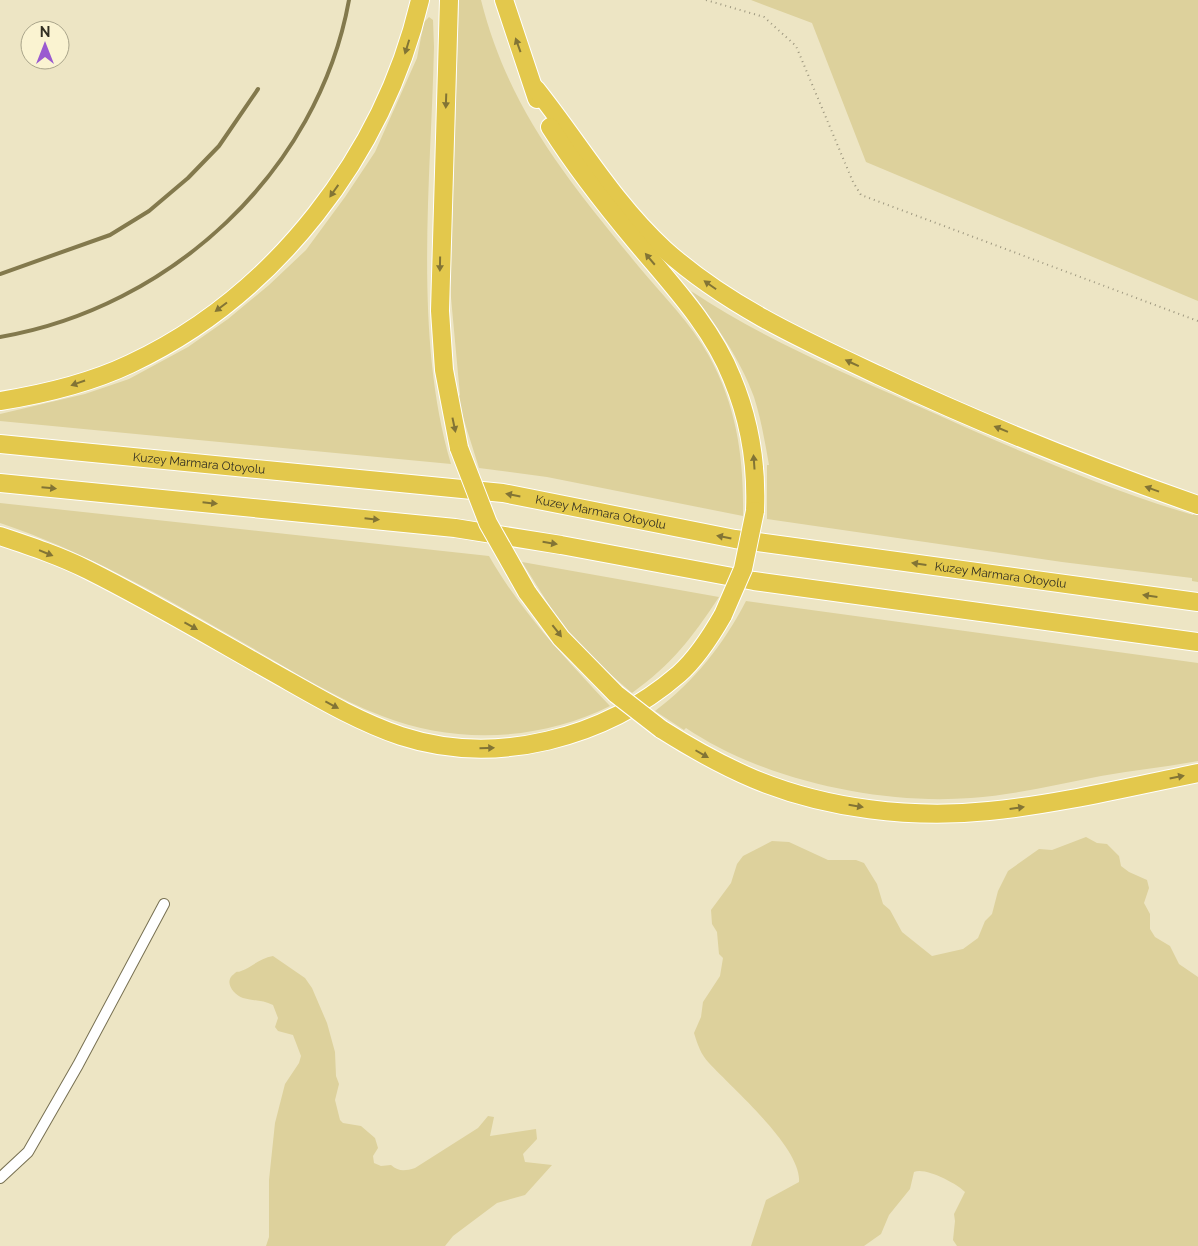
<svg xmlns="http://www.w3.org/2000/svg" width="1198" height="1246" viewBox="0 0 1198 1246" font-family="Raleway,sans-serif">
<style>
.green{fill:#ddd19c}
.lines{fill:none;stroke-linecap:round;stroke-linejoin:round}
.stream{stroke:#83794d;stroke-width:4}
.street-casing{stroke:#777052;stroke-width:12}
.highway-casing{stroke:#fff;stroke-width:20}
.path{stroke:#9d977f;stroke-width:2;stroke-dasharray:1 4;stroke-linecap:butt}
.street{stroke:#fff;stroke-width:10}
.highway{stroke:#e3c84c;stroke-width:18}
.highway-bridge-casing{stroke:#fff;stroke-width:20;stroke-linecap:butt}
.highway-bridge{stroke:#e3c84c;stroke-width:18}
.oneway{fill:#827435}
.labels{text-anchor:middle;stroke-width:4;stroke-linejoin:round;paint-order:stroke}
.street-label{font-size:12px;fill:#322f22;stroke:#faf3d1}
</style>
<rect width="100%" height="100%" fill="#ede5c4"/>
<!-- green -->
<path class="green" d="M459,0H481C509,111 569,181 639,267C663,296 691,323 709,356C737,407 744,459 743,516L547,477L479,468L457,398L460,395L450,287Z
M751,0H1198V301L866,162L812,23Z
M429,17L433,20L434,47C431,181 413,335 451,464L0,421V414L85,394L129,379L188,347L228,319L269,285L306,250L345,197L375,152L417,58L424,22Z
M691,291C760,337 836,369 911,403C1003,444 1096,486 1193,515L1195,512L1198,513V582L1192,581V578L1062,562L767,519V465H769C765,442 761,419 754,397C740,358 715,324 691,291Z
M0,503L489,556C521,612 565,658 610,706C539,741 456,745 382,716C328,695 278,662 228,634C155,592 81,550 0,523Z
M522,562L719,597C692,638 672,664 632,693L595,661L561,624Z
M746,601L1198,663V761C1166,767 1133,770 1101,776C1058,784 1015,795 971,798C879,805 763,780 686,728L684,730L655,711C695,681 723,645 746,601Z
M1086,837L1097,843L1107,844L1119,856L1121,866L1129,872L1147,880L1149,888L1144,903L1150,914V929L1155,937L1170,946L1179,964L1198,977V1246H957L953,1240L955,1221L954,1214L965,1192C956,1183 925,1167 914,1172L910,1189L889,1215L881,1234L864,1246H751L766,1200L799,1182C802,1148 732,1088 709,1063C701,1055 697,1043 694,1033L701,1017L703,1002L720,976L723,958L719,954L717,932L712,924L711,910L731,883L737,864L743,856L772,841L789,842L828,860H856L864,863L877,884L883,904L890,910L902,932L932,956L963,949L978,938L985,921L992,914L998,891L1008,871L1039,849L1052,850Z
M273,956L305,978L312,988L327,1023L335,1052L336,1076L339,1084L335,1100L340,1120L343,1123L361,1126L375,1138L378,1148L373,1156L374,1163L381,1166L391,1165C399,1172 405,1171 415,1168L478,1128L488,1116L494,1117L490,1136L536,1129L537,1139L523,1154L525,1162L552,1165L525,1195L497,1203L453,1236L445,1246H266L269,1237V1180L275,1123L285,1084L299,1063L301,1056L293,1035L278,1031L275,1027L278,1018L273,1005C263,1000 254,1001 243,998C234,995 223,982 234,974C238,970 236,973 241,971C252,967 260,958 273,956Z"/>
<g class="lines">
<!-- stream -->
<path class="stream" d="M0,274L110,235L149,211L188,178L219,146L258,89
M0,337C170,308 318,172 349,0"/>
<!-- street casing -->
<g class="street-casing">
<path id="street" d="M0,1178L28,1152L78,1065L164,904"/>
</g>
<!-- highway casing -->
<g class="highway-casing">
<g id="highway">
<path d="M449,0L440,311L444,370L459,448"/>
<path d="M504,0L537,99"/>
<path d="M536,89C579,143 613,202 664,249C726,305 803,340 878,375C982,424 1089,467 1198,505"/>
<path d="M550,127C576,168 605,205 636,242C671,284 712,327 732,378C750,421 757,464 755,511"/>
<path d="M0,401C44,394 90,383 130,364C275,296 384,154 420,0"/>
<path id="s1" d="M0,444L503,493L735,539L1198,602"/>
<path d="M0,483L455,528L561,545L754,581L1198,642"/>
<path d="M0,536C30,546 60,556 88,570C150,601 209,636 269,670C312,694 354,720 401,736C496,767 605,738 679,674C697,658 711,636 723,615"/>
<path d="M527,592L561,638L616,694"/>
<path d="M661,729C691,748 721,765 754,779C826,809 912,819 989,811C1059,804 1129,787 1198,773"/>
</g>
</g>
<!-- path -->
<path class="path" d="M706,0L764,17L796,46L853,182L861,195L1198,321"/>
<!-- street -->
<use href="#street" class="street"/>
<!-- highway -->
<use href="#highway" class="highway"/>
<!-- highway-bridge casing -->
<g class="highway-bridge-casing">
<path id="highway-bridge" d="M459,448L488,523L527,592
M723,615L743,569L755,511
M616,694L661,729"/>
</g>
<!-- highway-bridge -->
<use href="#highway-bridge" class="highway-bridge"/>
</g>
<!-- one-way arrows -->
<defs><path id="oneway-solid" d="M-6-.8H1V-3.2L6.5 0L1 3.2V.8H-6Z" transform="scale(1.25)"/></defs>
<g class="oneway">
<use href="#oneway-solid" transform="translate(518 45) rotate(-110)"/>
<use href="#oneway-solid" transform="translate(407 47) rotate(107)"/>
<use href="#oneway-solid" transform="translate(446 101) rotate(92)"/>
<use href="#oneway-solid" transform="translate(334 191) rotate(125)"/>
<use href="#oneway-solid" transform="translate(650 259) rotate(-130)"/>
<use href="#oneway-solid" transform="translate(440 264) rotate(91)"/>
<use href="#oneway-solid" transform="translate(710 285) rotate(-145)"/>
<use href="#oneway-solid" transform="translate(221 307) rotate(143)"/>
<use href="#oneway-solid" transform="translate(852 363) rotate(-155)"/>
<use href="#oneway-solid" transform="translate(78 383) rotate(161)"/>
<use href="#oneway-solid" transform="translate(454 425) rotate(78)"/>
<use href="#oneway-solid" transform="translate(1001 429) rotate(-158)"/>
<use href="#oneway-solid" transform="translate(754 462) rotate(-94)"/>
<use href="#oneway-solid" transform="translate(49 488) rotate(5)"/>
<use href="#oneway-solid" transform="translate(1152 489) rotate(-160)"/>
<use href="#oneway-solid" transform="translate(513 495) rotate(-169)"/>
<use href="#oneway-solid" transform="translate(210 503) rotate(6)"/>
<use href="#oneway-solid" transform="translate(372 519) rotate(6)"/>
<use href="#oneway-solid" transform="translate(724 537) rotate(-169)"/>
<use href="#oneway-solid" transform="translate(550 543) rotate(9)"/>
<use href="#oneway-solid" transform="translate(46 553) rotate(22)"/>
<use href="#oneway-solid" transform="translate(919 564) rotate(-172)"/>
<use href="#oneway-solid" transform="translate(1150 596) rotate(-172)"/>
<use href="#oneway-solid" transform="translate(191 626) rotate(29)"/>
<use href="#oneway-solid" transform="translate(557 631) rotate(52)"/>
<use href="#oneway-solid" transform="translate(332 705) rotate(28)"/>
<use href="#oneway-solid" transform="translate(487 748) rotate(-2)"/>
<use href="#oneway-solid" transform="translate(702 754) rotate(30)"/>
<use href="#oneway-solid" transform="translate(1177 777) rotate(-11)"/>
<use href="#oneway-solid" transform="translate(856 806) rotate(9)"/>
<use href="#oneway-solid" transform="translate(1017 808) rotate(-8)"/>
</g>
<g class="labels">
<!-- street labels -->
<g class="street-label">
<text dy="4" stroke="none"><textPath href="#s1" startOffset="200">Kuzey Marmara Otoyolu</textPath></text>
<text dy="4" stroke="none"><textPath href="#s1" startOffset="605">Kuzey Marmara Otoyolu</textPath></text>
<text dy="4" stroke="none"><textPath href="#s1" startOffset="1010">Kuzey Marmara Otoyolu</textPath></text>
</g>
</g>
<!-- north arrow -->
<g transform="translate(45 45)"><circle r="24" fill="#faf3d1" stroke="#aaa58b"/>
<path d="M0-4L9 19L0 12L-9 19Z" fill="#9a5ad0"/>
<text y="-8" font-size="14" font-weight="bold" text-anchor="middle" fill="#322f22">N</text>
</g>
</svg>
